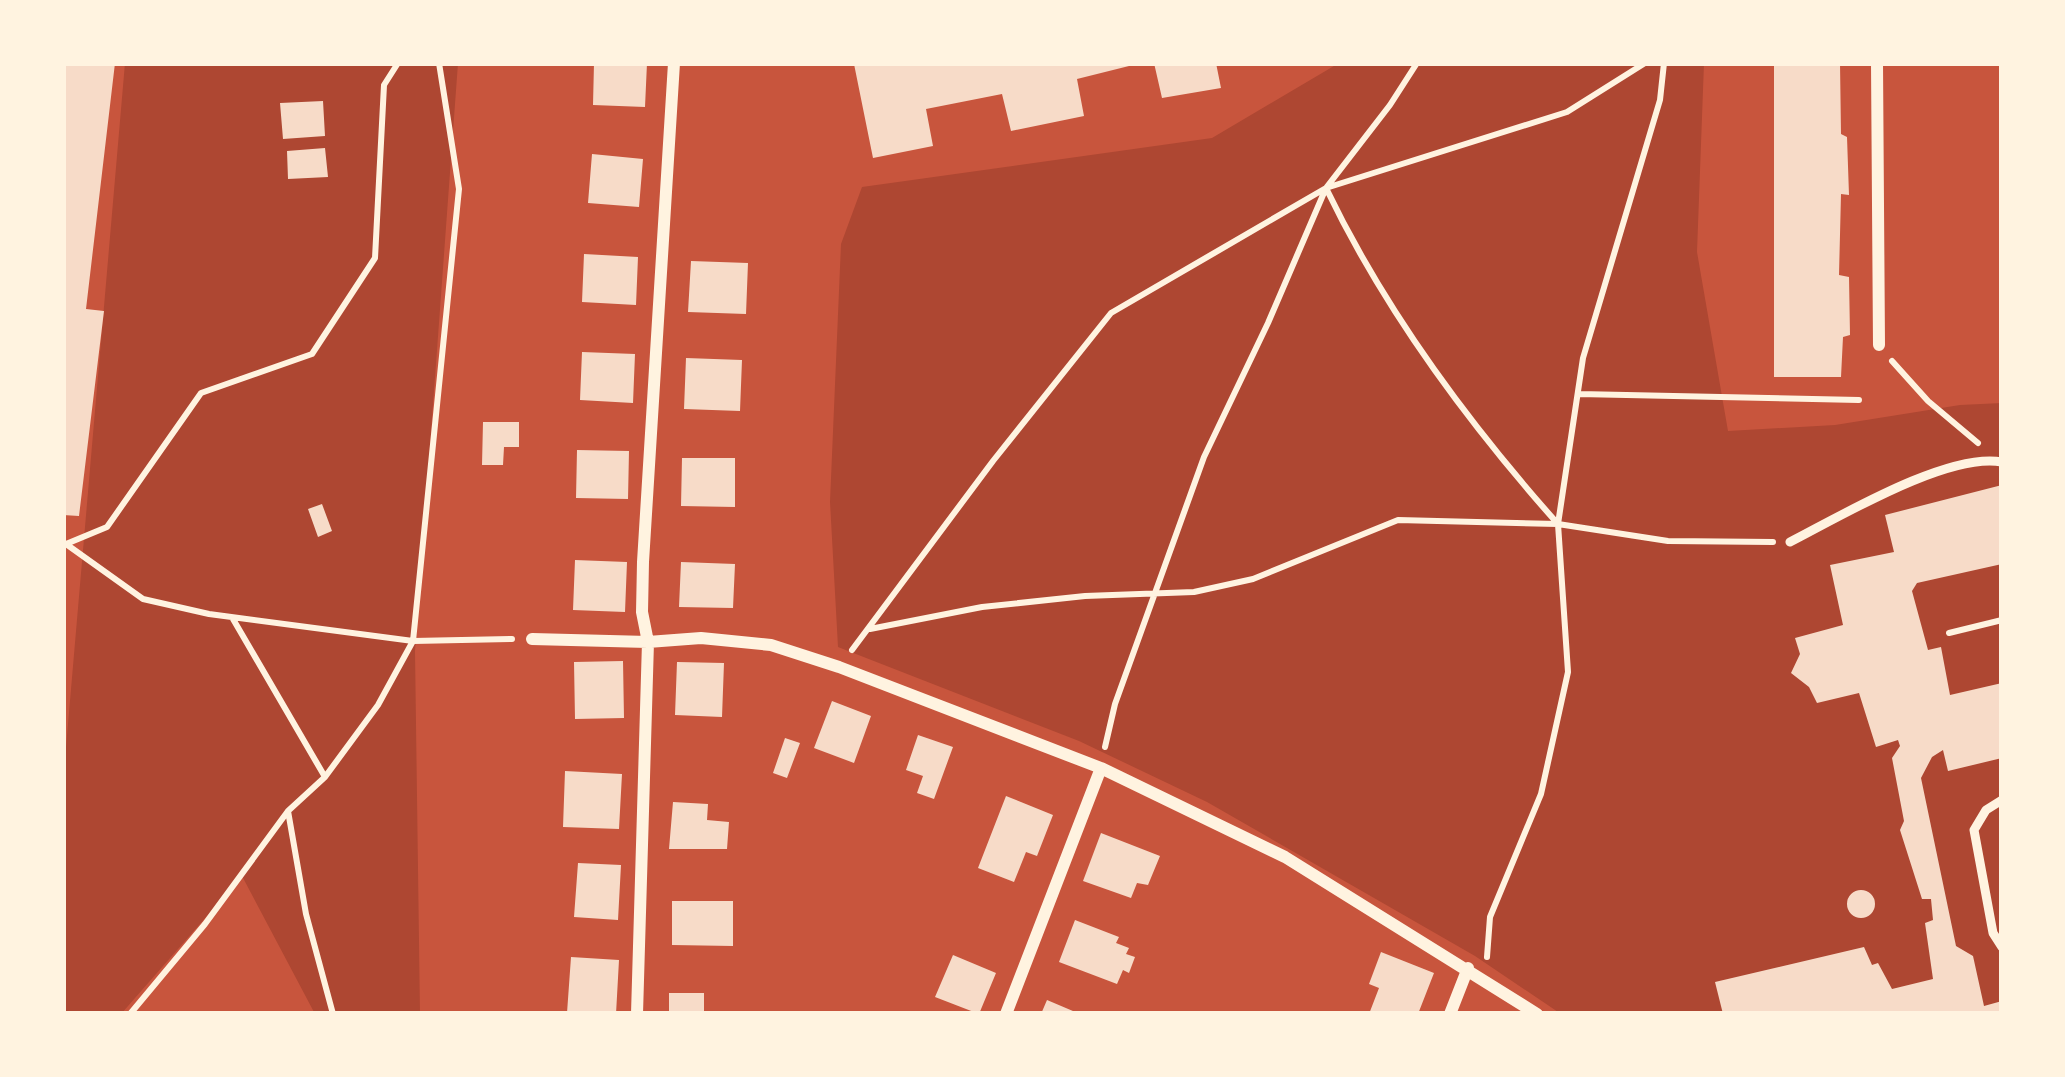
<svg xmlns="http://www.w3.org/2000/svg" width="2065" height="1077" viewBox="0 0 2065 1077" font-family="Karla,sans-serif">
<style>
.green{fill:#ae4732}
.building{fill:#f7dbc8}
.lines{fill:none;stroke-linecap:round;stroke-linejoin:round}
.path{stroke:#fff3e0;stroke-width:6}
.service{stroke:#fff3e0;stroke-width:9}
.minor{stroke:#fff3e0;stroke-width:12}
</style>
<rect width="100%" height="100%" fill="#c8553d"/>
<!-- green -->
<path class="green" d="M125,63H458L415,651L420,1014H315L242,876L121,1014H63V782Z
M1339,63H1704L1697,252L1728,431L1835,425L1960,405L2002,403V1014H1561L1475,956L1207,802L1079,741L838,647L830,502L841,244L862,187L1212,138Z"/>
<!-- building -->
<path class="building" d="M64,63H115L86,309L104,311L79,516L63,515Z
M594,63H647L645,107L593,105Z
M1141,63L1077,79L1084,116L1011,131L1002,94L926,109L933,146L873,158L854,64Z
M1154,63H1216L1221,88L1162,98Z
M1774,63H1840L1841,134L1847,137L1849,195L1841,194L1839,275L1849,277L1850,335L1843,337L1841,377H1774Z
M323,101L325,136L283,139L280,103Z
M325,148L328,177L288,179L287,151Z
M592,154L643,159L639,207L588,203Z
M584,254L638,257L636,305L582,302Z
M691,261L748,263L746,314L688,312Z
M582,352L635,354L633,403L580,400Z
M686,358L742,360L740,411L684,409Z
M483,422H519V447H504L503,465H482Z
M577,450L629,451L628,499L576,498Z
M682,458H735V507L681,506Z
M2002,485V564L1917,583L1912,591L1928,650L1941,647L1950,695L2002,683V758L1948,771L1943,750L1932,757L1921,778L1956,946L1973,956L1984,1006L2002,1001V1014H1723L1715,982L1864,947L1872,965L1878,963L1892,989L1933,979L1925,923L1933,920L1931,899H1922L1900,830L1904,821L1892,758L1900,746L1898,740L1876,747L1859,693L1817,703L1809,687L1791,673L1800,654L1795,638L1843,625L1830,565L1894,552L1885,515Z
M322,504L332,531L318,537L308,509Z
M575,560L627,562L625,612L573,610Z
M681,562L735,564L733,608L679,607Z
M623,661L624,718L575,719L574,662Z
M677,662L724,663L722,717L675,715Z
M832,701L871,716L854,763L814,748Z
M918,735L953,747L934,799L917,793L923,776L906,770Z
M785,738L800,743L787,778L773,773Z
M565,771L622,774L619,829L563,827Z
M1006,796L1053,815L1037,856L1026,852L1014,882L978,868Z
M673,802L708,804L707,820L729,822L727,849H669Z
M1101,833L1160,856L1148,885L1137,883L1131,898L1083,881Z
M578,863L621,865L618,920L574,917Z
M1847 904a14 14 0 1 1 28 0a14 14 0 1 1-28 0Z
M672,901H733V946L672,945Z
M1075,920L1119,937L1116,943L1129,948L1126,954L1135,957L1129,973L1123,970L1117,984L1059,962Z
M1381,952L1434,973L1418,1014H1369L1379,988L1369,984Z
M953,955L996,973L979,1014L935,997Z
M571,957L619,960L616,1014L567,1013Z
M669,993H704V1014H669Z
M1047,1000L1080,1014H1041Z"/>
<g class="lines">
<!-- path -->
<path class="path" d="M1326,188C1384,309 1469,424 1558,524L1668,541L1773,542
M1892,361L1928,401L1978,443
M1579,394L1859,400
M66,544L107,527L201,393L312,354L375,258L384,85L398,63
M66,544L143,599L209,614L413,641L512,639
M233,619L325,777
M870,629L982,607L1085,596L1194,592L1253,579L1398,520L1558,524
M1949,633L2002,620
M852,650L993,461L1111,313L1326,188L1567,112L1645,63
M1105,747L1115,704L1204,457L1268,323L1326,188L1390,105L1417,63
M288,811L306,914L333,1014
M1487,957L1490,917L1541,794L1568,672L1558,524L1583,358L1660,100L1664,63
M130,1014L205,924L288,811L325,777L378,705L413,641L459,189L439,63"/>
<!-- service -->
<path class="service" d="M1790,542C1841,516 1948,452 2002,462
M2002,800L1986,810L1974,830L1993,933L2002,947"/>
<!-- minor -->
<path class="minor" d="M1877,63L1879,345
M532,639L648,642L701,638L771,645L839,667L1101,768L1285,857L1537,1014
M637,1014L648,642L642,612L643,562L674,63
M1006,1014L1101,768
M1450,1014L1468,968"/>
</g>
<!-- border -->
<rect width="2065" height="1077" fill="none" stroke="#fff3e0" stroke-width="132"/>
</svg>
